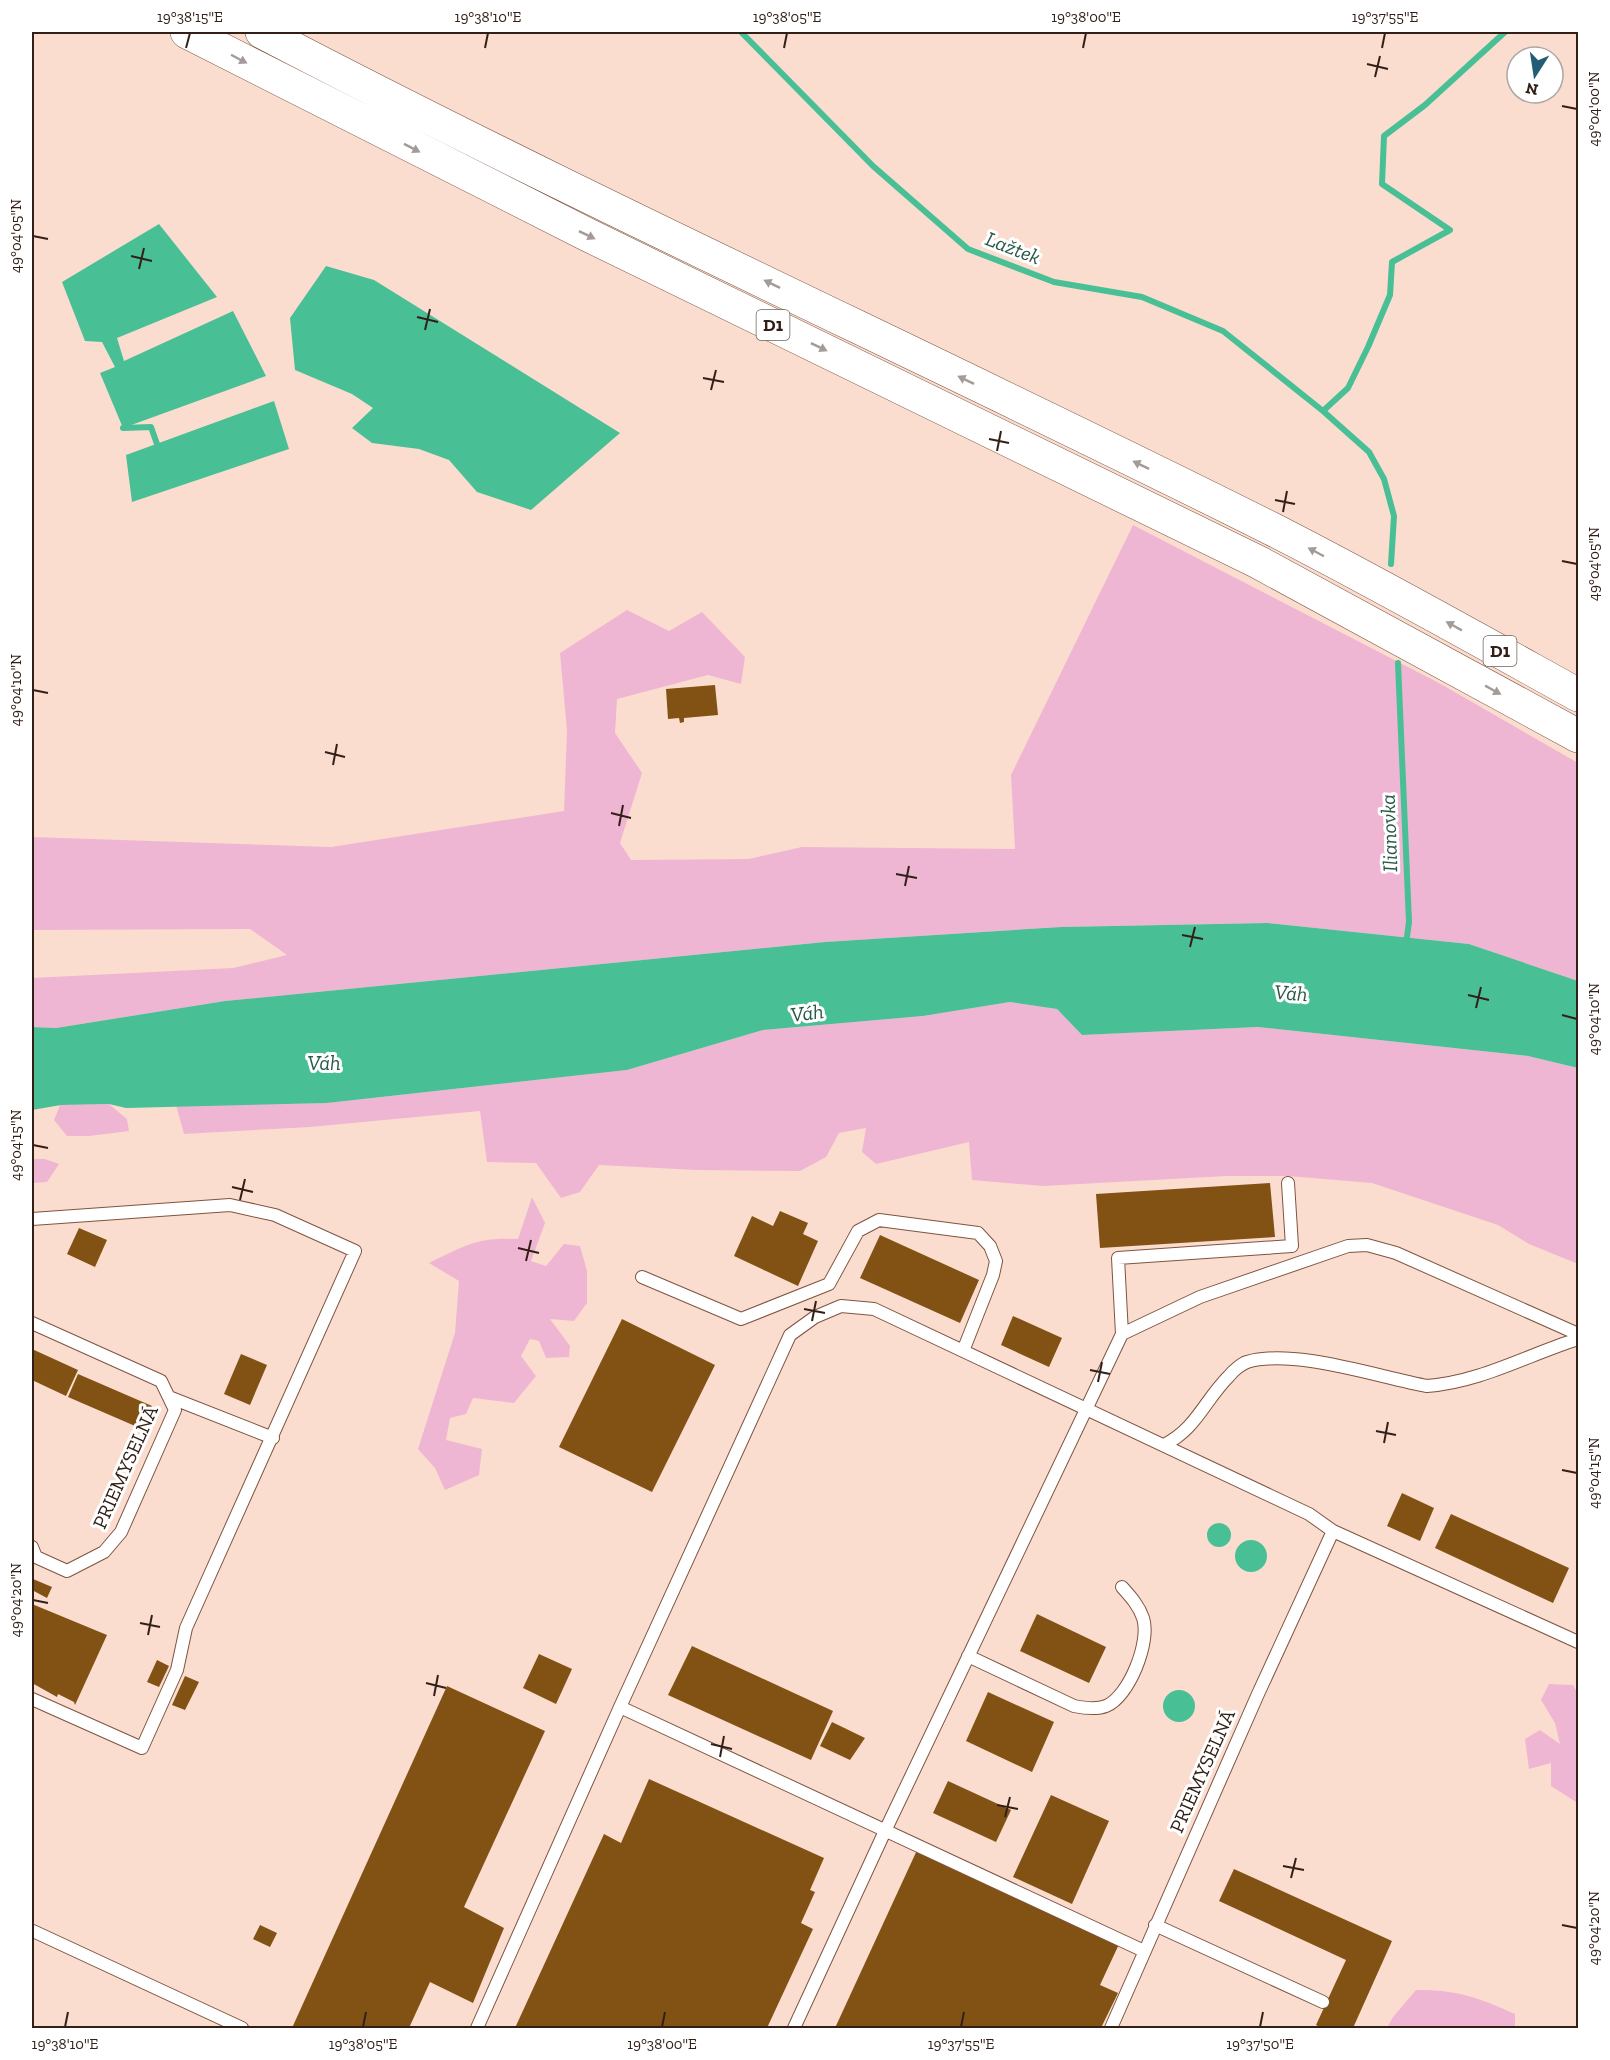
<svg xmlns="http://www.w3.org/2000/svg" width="1610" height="2060" viewBox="0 0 1610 2060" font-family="'Zilla Slab',serif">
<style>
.green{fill:#efb6d3}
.water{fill:#49bf96}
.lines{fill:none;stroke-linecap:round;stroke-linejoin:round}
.stream{stroke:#49bf96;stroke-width:6}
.building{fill:#825214}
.service-casing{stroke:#7e5440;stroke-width:14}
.motorway-casing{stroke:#7e5440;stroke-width:34}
.service{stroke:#fff;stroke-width:12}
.motorway{stroke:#fff;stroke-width:33}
.oneway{fill:#a39b97}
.ticks{fill:none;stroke:#322018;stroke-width:2}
.labels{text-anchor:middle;stroke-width:6;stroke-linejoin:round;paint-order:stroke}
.shield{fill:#fff;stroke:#70635d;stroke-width:1.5}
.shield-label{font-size:18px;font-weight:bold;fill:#322018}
.street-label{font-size:20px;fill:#322018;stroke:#fff}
.water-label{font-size:21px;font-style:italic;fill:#295947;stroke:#fff}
.neatline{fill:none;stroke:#322018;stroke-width:2}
.ticks-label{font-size:15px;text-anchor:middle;fill:#322018}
</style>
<rect width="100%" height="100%" fill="#fbddcf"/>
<!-- green -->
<path class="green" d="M1133,525L1439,683L1578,763V981L1469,944L1267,923L1061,927L825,942L225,1001L56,1028L32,1027V978L233,968L287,955L250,929L32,930V837L331,847L564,811L567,731L560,653L627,610L669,631L702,612L745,657L741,684L708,675L617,699L615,733L642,773L620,843L631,860L749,859L802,847L1015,849L1011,775Z
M1010,1002L1057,1009L1082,1035L1258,1027L1528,1056L1578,1068V1264L1529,1244L1498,1225L1372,1183L1288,1176H1227L1043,1186L972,1180L969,1142L876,1164L862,1152L866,1128L839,1133L826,1157L800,1171L696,1170L599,1165L580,1192L561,1198L536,1163L487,1162L480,1111L310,1127L184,1134L176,1105L327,1103L627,1070L763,1030L923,1016Z
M109,1104L127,1119L129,1131L89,1136H67L54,1120L60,1105Z
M32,1159H45L59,1164L47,1182L32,1183Z
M532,1197L545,1223L531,1261L546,1266L564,1244L580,1246L587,1271V1303L574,1321L550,1319L570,1346L569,1357L546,1358L539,1341L530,1339L521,1356L536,1376L514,1403L473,1398L466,1414L450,1418L446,1440L482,1449L479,1475L445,1490L435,1468L418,1449L455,1333L459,1281L429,1263C466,1245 477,1237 518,1239Z
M1549,1684L1573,1685L1578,1694L1576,1730L1578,1732V1800L1576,1802L1551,1786V1763L1529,1769L1525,1739L1540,1730L1560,1744L1555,1723L1541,1700Z
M1416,1990C1458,1990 1477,1997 1515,2014V2028H1387L1393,2017Z"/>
<!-- water -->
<path class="water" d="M159,224L217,297L117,338L124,361L233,311L266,376L123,428L100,373L115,367L102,342L85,341L62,282Z
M326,266L374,280L620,433L531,510L477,492L449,460L419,449L372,443L352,428L373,408L352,394L295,370L290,318Z
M274,401L289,449L132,502L126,455Z
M1268,923L1469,944L1578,981V1068L1528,1056L1258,1027L1082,1035L1057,1009L1010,1002L923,1016L763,1030L627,1070L327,1103L126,1108L109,1104L61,1105L32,1110V1027L56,1028L225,1001L825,942L1061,927Z
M1207 1535a12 12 0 1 1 24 0a12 12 0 1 1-24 0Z
M1235 1556a16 16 0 1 1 32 0a16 16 0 1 1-32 0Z
M1163 1706a16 16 0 1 1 32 0a16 16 0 1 1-32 0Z"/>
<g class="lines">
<!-- stream -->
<path class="stream" d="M741,32L873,166L968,249L1054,282L1142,297L1223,331L1323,411L1369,452L1384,479L1394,516L1391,564
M1323,411L1348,388L1368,347L1390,295L1392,262L1450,230L1382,184L1384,136L1425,105L1505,32
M123,428L151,427L157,444
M1398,663L1409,922L1406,944"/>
</g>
<!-- building -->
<path class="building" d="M715,685L718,715L684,718V722L680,723L679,718L668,719L666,689Z
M1270,1183L1275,1237L1100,1248L1096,1194Z
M780,1211L808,1223L803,1234L818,1241L798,1286L734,1256L752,1216L773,1226Z
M79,1228L107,1240L95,1267L67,1254Z
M880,1235L979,1280L960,1323L860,1278Z
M1013,1316L1062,1338L1049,1367L1001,1345Z
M622,1319L715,1365L652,1492L559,1447Z
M32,1349L78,1370L66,1396L32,1380Z
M241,1354L267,1365L250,1405L224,1394Z
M78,1374L152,1406L142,1429L68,1397Z
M1402,1493L1434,1508L1420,1541L1387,1526Z
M1451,1514L1569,1568L1553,1603L1435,1548Z
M33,1579L52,1587L47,1598L32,1590Z
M32,1604L107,1635L75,1705L74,1702L58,1694L57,1697L32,1683Z
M1037,1614L1106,1647L1089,1683L1020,1651Z
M692,1646L833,1711L811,1760L668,1695Z
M539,1654L572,1669L556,1704L523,1688Z
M157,1660L169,1666L159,1687L147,1682Z
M185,1676L199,1682L185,1710L172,1705Z
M447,1686L545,1731L464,1907L504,1928L473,2003L430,1982L409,2028H292Z
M988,1692L1054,1722L1032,1772L966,1741Z
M832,1722L865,1738L850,1760L820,1746Z
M649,1779L824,1858L810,1890L815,1892L801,1923L813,1929L767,2028H515L604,1834L621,1843Z
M948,1781L1011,1810L996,1842L933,1813Z
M1051,1795L1109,1821L1072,1904L1013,1877Z
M918,1848L1120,1942L1100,1985L1118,1993L1101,2028H835Z
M1234,1869L1392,1941L1353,2028H1322L1316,2025L1346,1960L1219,1901Z
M260,1925L277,1933L270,1947L253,1939Z"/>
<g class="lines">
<!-- service casing -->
<g class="service-casing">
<path id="service" d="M32,1219L230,1205L275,1215L355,1251L186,1628L177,1670L142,1748L32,1699
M642,1277L741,1319L829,1284L858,1231L879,1220L978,1233L990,1246L996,1261L993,1275L963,1351
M32,1323L161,1381L175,1410L121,1532L104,1552L67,1571L36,1557L32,1547
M1122,1334L1118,1258L1292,1246L1288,1183
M169,1397L273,1438
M1164,1445C1197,1428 1204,1401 1229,1376C1233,1371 1241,1364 1247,1362C1294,1348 1378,1377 1427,1386C1481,1382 1527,1355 1578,1339
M968,1656L1074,1706C1084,1708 1096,1710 1106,1706C1129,1697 1151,1641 1143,1618C1139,1606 1131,1597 1122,1587
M620,1707L1144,1951
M1155,1925L1323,2002
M33,1931L242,2028
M477,2028L620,1707L790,1335L815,1317L841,1306L874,1309L1309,1514L1333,1531L1578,1642
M794,2028L885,1831L1122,1334L1200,1297L1348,1246L1367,1245L1396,1253L1578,1334
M1111,2028L1258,1694L1333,1531"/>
</g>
<!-- motorway casing -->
<g class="motorway-casing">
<path id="motorway" d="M187,32L588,235L1258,562L1578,736
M262,32C594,206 937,361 1272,529C1376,582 1477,639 1578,695"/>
</g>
<!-- service -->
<use href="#service" class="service"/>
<!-- motorway -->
<use href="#motorway" class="motorway"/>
</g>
<!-- one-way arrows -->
<defs><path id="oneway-solid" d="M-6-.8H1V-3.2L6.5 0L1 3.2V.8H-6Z" transform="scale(1.5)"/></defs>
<g class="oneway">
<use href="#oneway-solid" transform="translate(239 59) rotate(28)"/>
<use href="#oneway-solid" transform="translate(412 148) rotate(27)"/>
<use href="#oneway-solid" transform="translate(587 235) rotate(26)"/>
<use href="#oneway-solid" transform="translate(772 284) rotate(-154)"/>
<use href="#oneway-solid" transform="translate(819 347) rotate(26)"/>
<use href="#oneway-solid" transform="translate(966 380) rotate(-154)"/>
<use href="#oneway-solid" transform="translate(1141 465) rotate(-154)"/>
<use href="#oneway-solid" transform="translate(1316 552) rotate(-152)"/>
<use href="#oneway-solid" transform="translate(1454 626) rotate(-151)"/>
<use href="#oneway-solid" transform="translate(1493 690) rotate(29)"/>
</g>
<!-- ticks -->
<path class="ticks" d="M186,48L190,33M485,48L488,33M784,48L787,33M1083,48L1086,33M1382,48L1385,33M1367,64L1388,69M1375,77L1380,56M1562,106L1577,109M33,236L48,239M131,256L152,261M139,269L144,248M417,317L438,322M425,330L430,309M703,378L724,382M711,390L716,370M989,439L1009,443M997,451L1001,431M1275,500L1295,504M1283,512L1287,491M1562,561L1577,564M33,690L48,693M325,752L345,757M333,765L337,744M611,813L631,818M619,826L623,805M896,874L917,878M905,886L909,866M1182,935L1203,939M1190,947L1195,927M1468,995L1489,1000M1476,1008L1481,987M1562,1015L1577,1019M33,1145L48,1148M232,1187L253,1192M240,1200L245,1179M518,1248L539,1253M526,1261L531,1240M804,1309L825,1313M812,1321L816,1301M1090,1370L1110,1374M1098,1382L1102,1362M1376,1431L1396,1435M1384,1443L1388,1422M1562,1470L1577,1473M33,1600L48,1603M140,1623L160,1627M148,1635L152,1615M426,1683L446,1688M434,1696L438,1675M711,1744L732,1749M720,1757L724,1736M997,1805L1018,1809M1005,1817L1010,1797M1283,1866L1304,1870M1291,1878L1296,1858M1562,1925L1577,1928M65,2027L68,2012M363,2027L366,2012M662,2027L665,2012M961,2027L964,2012M1260,2027L1263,2012"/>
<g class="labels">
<!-- shield labels -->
<g class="shield">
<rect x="756.5" y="310" width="33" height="30" rx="4.5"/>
<rect x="1483.5" y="636" width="33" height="30" rx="4.5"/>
</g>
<g class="shield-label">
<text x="773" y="331">D1</text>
<text x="1500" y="657">D1</text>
</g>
<!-- street labels -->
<g class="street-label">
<text transform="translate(125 1467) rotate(-66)" y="7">PRIEMYSELNÁ</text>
<text transform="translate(1202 1771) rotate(-66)" y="7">PRIEMYSELNÁ</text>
</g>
<!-- water labels -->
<g class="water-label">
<text transform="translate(1013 248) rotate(21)" y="7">Lažtek</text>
<text transform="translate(1389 833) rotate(-92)" y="7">Ilianovka</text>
<text transform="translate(1291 993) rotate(4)" y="7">Váh</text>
<text transform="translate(807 1013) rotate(-7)" y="7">Váh</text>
<text x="324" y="1070">Váh</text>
</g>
</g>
<!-- border -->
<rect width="1610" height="2060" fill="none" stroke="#ffffff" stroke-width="66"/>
<!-- north arrow -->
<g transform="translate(1535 75) rotate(192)"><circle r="28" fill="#ffffff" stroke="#ada6a3" stroke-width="1.5"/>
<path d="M0-4.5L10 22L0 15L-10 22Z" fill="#215e76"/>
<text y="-9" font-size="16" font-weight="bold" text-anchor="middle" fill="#322018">N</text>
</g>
<rect x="33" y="33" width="1544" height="1994" class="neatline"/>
<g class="ticks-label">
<text x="190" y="22">19°38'15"E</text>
<text x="488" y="22">19°38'10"E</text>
<text x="787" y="22">19°38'05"E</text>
<text x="1086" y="22">19°38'00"E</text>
<text x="1385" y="22">19°37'55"E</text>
<text transform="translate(1594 109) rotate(-90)" y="5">49°04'00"N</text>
<text transform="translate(16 236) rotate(-90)" y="5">49°04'05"N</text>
<text transform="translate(1594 564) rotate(-90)" y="5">49°04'05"N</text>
<text transform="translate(16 690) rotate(-90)" y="5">49°04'10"N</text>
<text transform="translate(1594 1019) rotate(-90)" y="5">49°04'10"N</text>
<text transform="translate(16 1145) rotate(-90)" y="5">49°04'15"N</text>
<text transform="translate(1594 1473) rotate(-90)" y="5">49°04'15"N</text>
<text transform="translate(16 1600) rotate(-90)" y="5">49°04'20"N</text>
<text transform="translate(1594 1928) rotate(-90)" y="5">49°04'20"N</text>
<text x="65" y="2049">19°38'10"E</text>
<text x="363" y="2049">19°38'05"E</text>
<text x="662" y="2049">19°38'00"E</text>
<text x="961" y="2049">19°37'55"E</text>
<text x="1260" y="2049">19°37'50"E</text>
</g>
</svg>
